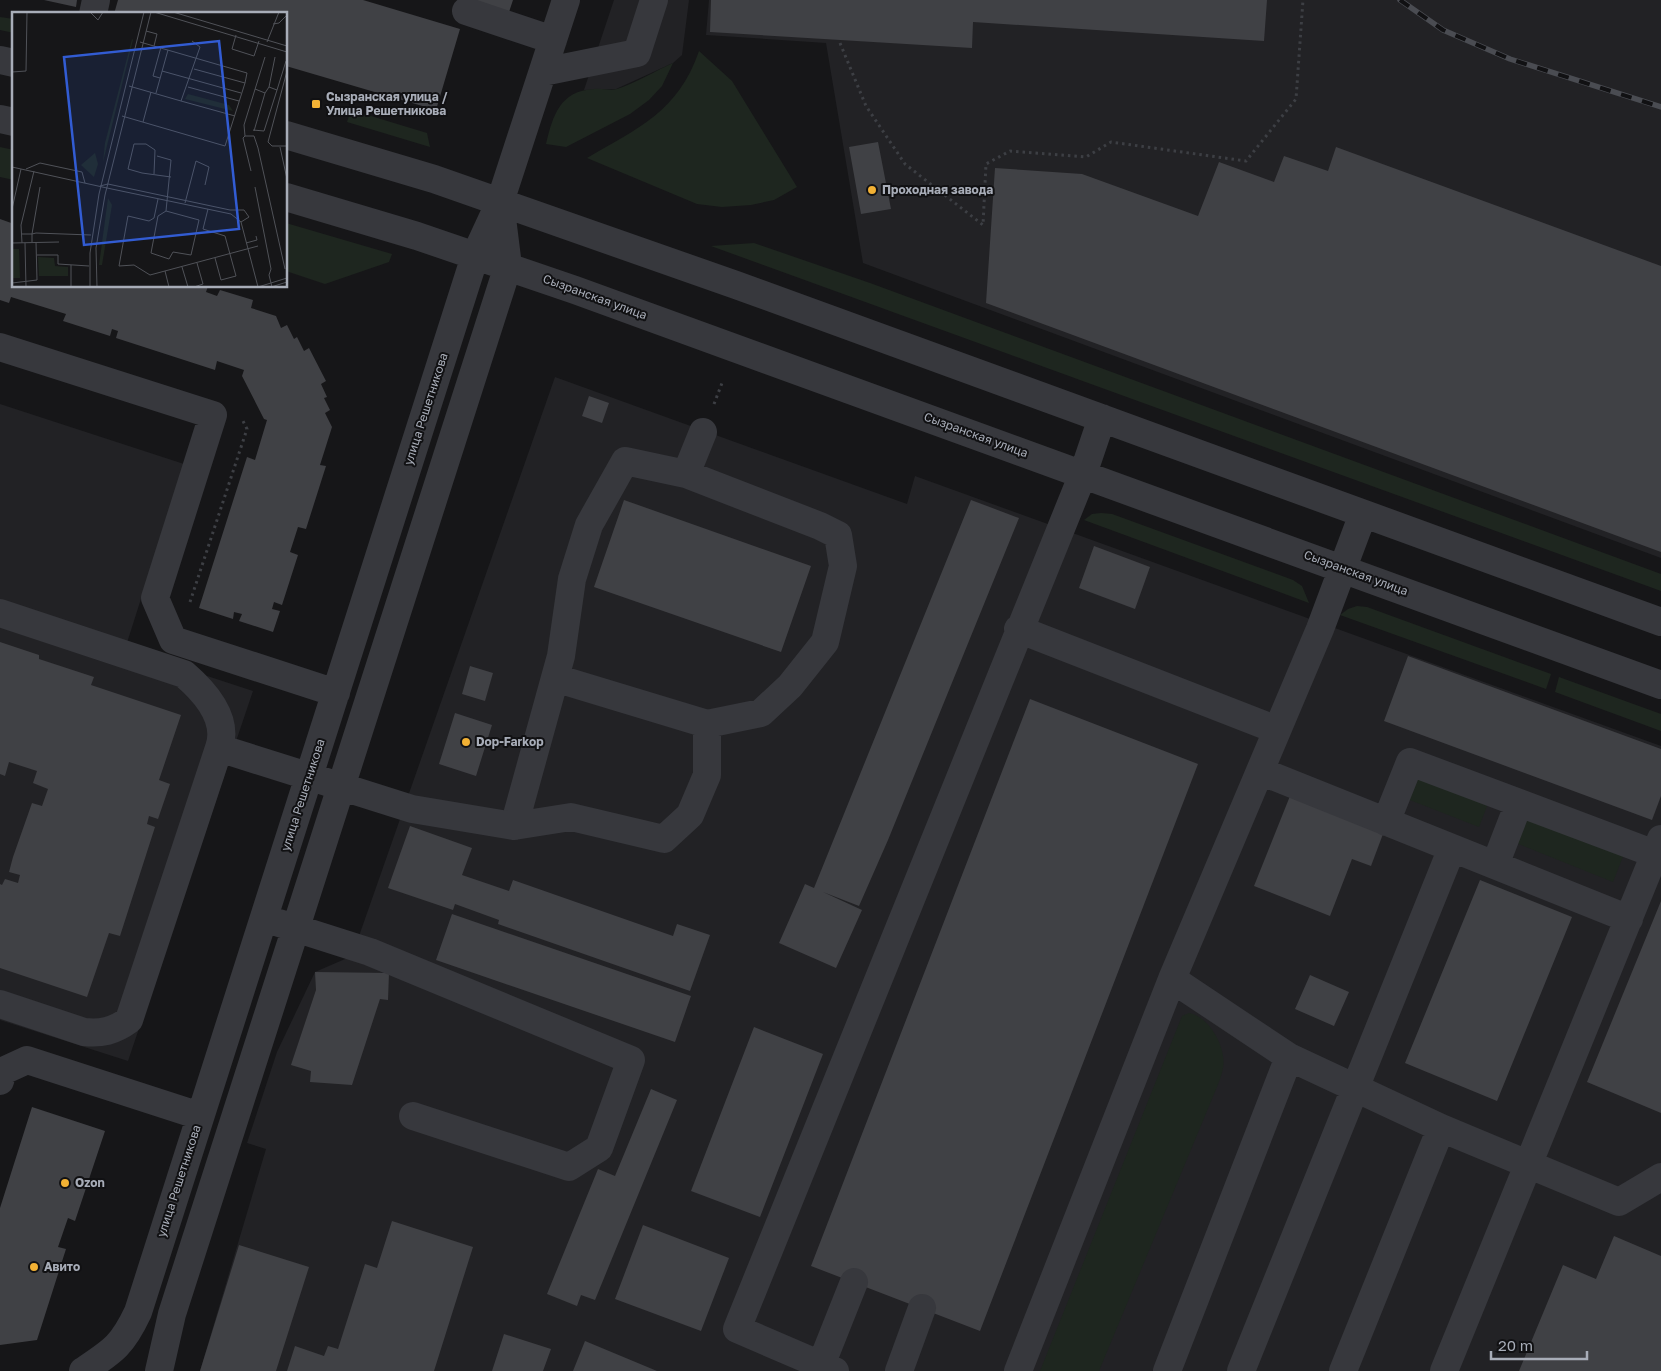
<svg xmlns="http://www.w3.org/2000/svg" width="1661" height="1371" viewBox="0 0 1661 1371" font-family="'Golos Text',sans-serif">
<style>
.built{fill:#222225}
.green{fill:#1e261f}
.building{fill:#404145}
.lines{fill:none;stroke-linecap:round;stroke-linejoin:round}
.path{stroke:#3d3f44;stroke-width:3;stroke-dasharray:2.5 4;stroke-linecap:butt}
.minor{stroke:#37383d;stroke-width:28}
.rail-casing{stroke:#4a4c52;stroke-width:5.5}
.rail{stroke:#111113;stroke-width:4;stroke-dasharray:11;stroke-linecap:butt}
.poi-dot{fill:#f2b134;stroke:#111113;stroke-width:2}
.labels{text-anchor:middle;stroke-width:4;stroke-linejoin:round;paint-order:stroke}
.poi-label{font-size:12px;font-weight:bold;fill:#a8adb8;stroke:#111113;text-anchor:start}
.street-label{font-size:12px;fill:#a8adb8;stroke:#111113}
.inset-road{fill:none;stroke:#505258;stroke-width:1}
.view{fill:#325cd3;fill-opacity:0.15;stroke:#325cd3;stroke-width:2.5}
.inset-edge{fill:none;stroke:#a8adb8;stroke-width:2.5}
</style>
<rect width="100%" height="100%" fill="#161618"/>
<!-- built -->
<path class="built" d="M614,0H689L682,55L673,63L616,89L584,90Z
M709,0H1661V558L863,263L826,43L706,35Z
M555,377L907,504L915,476L1661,746V1371H200L266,1149L247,1143L277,1052L315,972L352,956Z
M0,404L184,464L125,649L253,691L128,1061L0,1020Z"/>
<!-- green -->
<path class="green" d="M0,17L14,19V33L0,30Z
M699,51L732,81L797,187L774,200L751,205L722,207L697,204L587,158C638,128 678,112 699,51Z
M673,63L662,86L649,100L630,114L566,147L546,144C553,115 560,91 594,89C602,88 610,91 617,89C636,83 655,71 673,63Z
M351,110L427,133L430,147L347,122Z
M0,147L14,150V180L0,177Z
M286,223L392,254L389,262L325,284L286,271Z
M754,243L870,283L1661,574V591L711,246Z
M1101,513L1112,514L1293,580L1302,586L1309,603L1084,520L1092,514Z
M1357,606L1367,607L1551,674L1546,689L1340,615L1348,609Z
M1559,677L1661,714V731L1555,692Z
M1408,769L1489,801L1479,827L1397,795Z
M1527,815L1624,854L1613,882L1516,843Z
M1189,1013C1209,1016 1227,1048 1223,1068C1222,1075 1219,1081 1217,1087L1099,1371H1040L1182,1016Z"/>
<!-- building -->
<path class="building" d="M44,0H77L76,7Z
M118,0H363L460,29L436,110L286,66V14H114Z
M465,0H513L508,15Z
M711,0H1267L1264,41L973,22L972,48L710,32Z
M878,142L891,209L861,214L849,147Z
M1336,147L1661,266V552L986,303L995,168L1082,174L1198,216L1219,162L1274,182L1284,156L1328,171Z
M0,219L14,224V286H208L206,292L217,296L220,290L253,300L251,308L276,316L281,328L287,325L294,339L297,337L304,351L309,348L326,381L321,384L327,397L324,398L330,410L325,413L332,427L320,465L326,466L306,529L298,527L290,552L298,555L282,605L274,602L272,609L280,611L273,632L239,621L242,614L234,612L233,619L199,608L247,457L255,460L267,420L264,419L242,376L244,370L217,361L215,370L116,338L118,331L112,329L110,336L63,321L66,314L11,297L9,303L0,300Z
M589,396L609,403L602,423L582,416Z
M624,500L811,566L781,652L594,587Z
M971,500L1019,518L888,840L859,906L823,892L862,910L836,968L779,943L805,884L814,888Z
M1094,546L1150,567L1135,609L1079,588Z
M0,642L39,655V659L94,677L91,685L181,715L159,780L170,784L158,819L149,816L147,824L155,827L120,936L109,933L87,997L0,968V884L2,885L5,879L18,883L20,875L9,872L13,857L32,803L42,806L48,789L33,783L37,771L9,762L5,776L0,774Z
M1408,656L1661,749V796L1652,820L1384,721Z
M470,666L493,673L485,701L462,694Z
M1030,699L1198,764L980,1331L811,1266Z
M455,713L492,725L476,776L439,764Z
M1290,796L1383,834L1371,866L1352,859L1330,916L1254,886Z
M410,826L472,848L462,875L509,891L513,880L673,936L677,924L710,935L690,991L498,924L499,920L455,904L453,910L388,888Z
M1480,880L1572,917L1497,1101L1405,1063Z
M1661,901V1113L1587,1082Z
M452,914L691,996L675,1042L436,960Z
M315,972L389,973L388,1000L380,999L352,1085L310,1082L311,1071L291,1065L316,990Z
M1310,975L1349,992L1334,1026L1295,1009Z
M754,1027L823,1054L760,1217L691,1191Z
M651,1089L677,1100L595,1300L581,1295L577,1306L547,1294L598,1169L615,1176Z
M32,1107L105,1131L75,1221L68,1218L58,1247L66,1249L37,1340L0,1345V1208Z
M392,1221L473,1247L434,1371H287L295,1346L324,1356L328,1346L338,1349L365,1264L377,1268Z
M643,1225L729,1258L701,1331L615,1299Z
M1614,1236L1661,1256V1371H1519L1563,1265L1596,1279Z
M239,1245L309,1267L276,1371H200Z
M504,1334L551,1349L543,1371H492Z
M585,1341L657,1371H573Z"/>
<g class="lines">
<!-- path -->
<path class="path" d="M840,43L866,106L905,164L983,225L986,164L1010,151L1086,157L1111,142L1246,161L1296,99L1303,0
M714,404L722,383
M190,602L247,429L243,421"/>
<!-- minor -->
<path class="minor" d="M466,11L553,40
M93,14L96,0
M0,60L14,63
M543,72L637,53L654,0
M0,119L14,122
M286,135L434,179L736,285L1661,622
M286,197L417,236L575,290L1661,685
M0,347L213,415L155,598L173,640L336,693
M686,474L703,432
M1363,514L1320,629L1172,979L1289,1057L1441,1128L1619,1202L1661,1177
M0,613L184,674C205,692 229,719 219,748
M1018,629L1277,730
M1260,771L1629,919
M1386,822L1410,762L1655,854
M514,826L561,656L572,579L589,525L625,461L686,474L820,526L838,535L843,566L825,642L790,686L761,713L707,724L555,678
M1495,865L1519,803
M279,923L370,952L631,1060L599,1148L569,1167L413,1116
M0,1004L84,1032C101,1034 114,1031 129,1020L219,748L412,809L514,826L571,817L664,839L690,815L707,775V724
M0,1081L3,1071L27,1060L200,1116
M821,1365L854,1282
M83,1371C113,1351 122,1346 138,1312L475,256L500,202L566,0
M159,1371L172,1314L508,266L500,202
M835,1371L737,1329L1083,474L1102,418
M899,1371L922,1308
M1018,1371L1172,979
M1167,1371L1289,1057
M1241,1371L1452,848
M1343,1371L1441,1128
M1444,1371L1661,839"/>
<!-- rail casing -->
<g class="rail-casing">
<path id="rail" d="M1400,0L1443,30L1510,59L1661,107"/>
</g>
<!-- rail -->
<use href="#rail" class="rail"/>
</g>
<!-- markers -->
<g class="poi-dot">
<rect x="311" y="99" width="10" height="10" rx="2.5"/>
<circle cx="872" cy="190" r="5"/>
<circle cx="466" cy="742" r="5"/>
<circle cx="65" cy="1183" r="5"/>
<circle cx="34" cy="1267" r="5"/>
</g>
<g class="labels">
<!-- poi labels -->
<g class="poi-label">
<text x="326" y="101">Сызранская улица /<tspan x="326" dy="14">Улица Решетникова</tspan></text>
<text x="882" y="194">Проходная завода</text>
<text x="476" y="746">Dop-Farkop</text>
<text x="75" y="1187">Ozon</text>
<text x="44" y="1271">Авито</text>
</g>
<!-- street labels -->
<g class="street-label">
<text transform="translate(595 297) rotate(20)" y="4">Сызранская улица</text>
<text transform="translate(426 409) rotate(-72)" y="4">улица Решетникова</text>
<text transform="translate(976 435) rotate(20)" y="4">Сызранская улица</text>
<text transform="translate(1356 573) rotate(20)" y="4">Сызранская улица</text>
<text transform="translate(303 795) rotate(-72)" y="4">улица Решетникова</text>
<text transform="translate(179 1181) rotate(-72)" y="4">улица Решетникова</text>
</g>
</g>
<!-- overview -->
<g transform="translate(12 12)">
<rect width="275" height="275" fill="#161618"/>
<path d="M120,27L121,28L91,150L93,131ZM176,82L217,93L221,99L173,87ZM83,141L86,152L82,165L69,153ZM96,186L100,193L90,253H87ZM0,237H7L8,266H1ZM26,245L42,246L43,254L56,255V264H27Z" fill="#1e261f"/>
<path class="inset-road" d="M78,0L86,8L91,0M142,0L275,40M161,0L275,34M261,12L267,11L275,3M134,19L145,22L142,34M224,23L220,37L242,44L247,29M128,30L235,61L233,71M255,30L267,0M150,59L229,81M275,59L256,130L260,134H275M0,60L14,59L15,0M148,66L141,64L149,35M117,74L169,89L188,35L180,29M176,75L227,89M257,75L263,45M265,78L274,49M144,81L156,38M169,89L223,104M110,104L213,134L233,71L182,57M131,110L139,80M241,118L252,119L265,78L257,75L253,81M242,119L253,81L243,77M233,124L232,113L253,45M268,135L275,167M145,144L159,148L154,199L187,208L179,243L161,240L157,247L139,241L146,204L154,199M0,155L95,176L219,202L229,210L237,205L232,198H218L96,172L88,174M14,157L28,151L70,160L73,171M239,159L231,126L233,124H242L246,136L273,257M142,162L143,138L134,132H122L116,157L130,161L159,165M243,175L259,257L257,263L260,275M146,187L142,206L137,209L116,204L107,254L122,253L138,263L246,234M173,191L184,149L197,155L193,173M0,197L9,157M196,197L191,217L213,224L224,264L209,268L203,246M229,210L246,275M10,222H20L28,175M20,230V222L24,221L79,223M0,231L47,230M10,231L9,213L22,159M13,231L14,275M234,231L245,228L244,224M25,243H46V252L77,254M59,253V275M170,255L176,275M153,259L157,275M0,271L25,268L24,230M78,275V241L87,182L132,0M85,275L84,236L93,183L139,0M182,275L191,272L185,251M246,275L275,266M259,275L275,270"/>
<path class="view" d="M207,29L227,217L72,233L52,45Z"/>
<rect width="275" height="275" class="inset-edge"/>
</g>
<!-- scale -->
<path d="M1491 1351v8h96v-8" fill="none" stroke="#a8adb8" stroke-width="2.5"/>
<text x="1498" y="1351" font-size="15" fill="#a8adb8" stroke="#111113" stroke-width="4" paint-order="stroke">20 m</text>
</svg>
